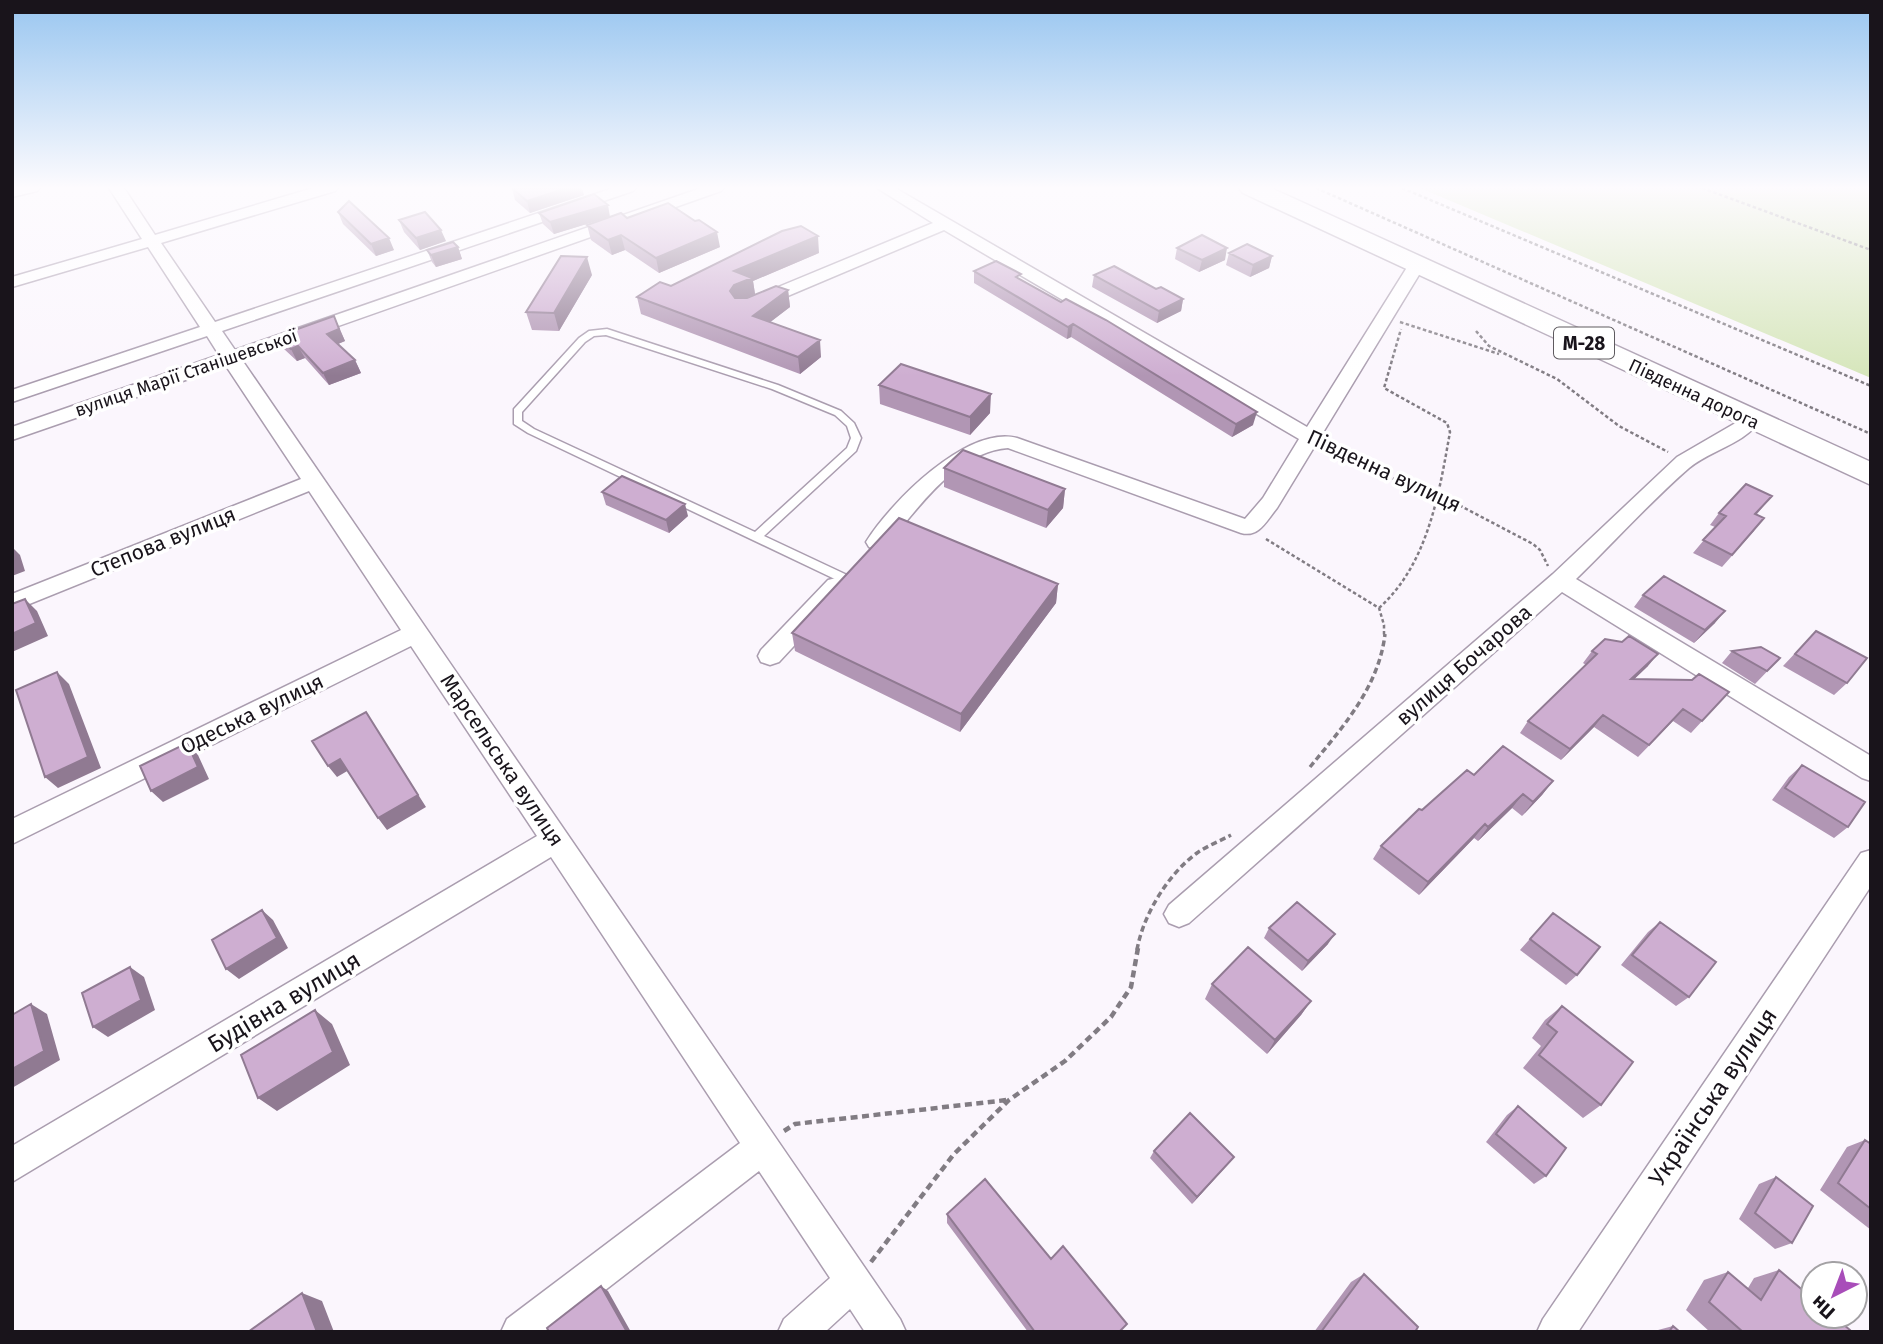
<svg xmlns="http://www.w3.org/2000/svg" width="1883" height="1344" viewBox="0 0 1883 1344" font-family="'Fira Sans',sans-serif">
<style>
.green{fill:#d6e6bb}
.lines{fill:none;stroke-linecap:round;stroke-linejoin:round}
.lane-casing{stroke:#aa9daf;stroke-width:3}
.street-casing{stroke:#aa9daf;stroke-width:3}
.highway-casing{stroke:#aa9daf;stroke-width:3}
.path-far2{stroke:#817c83;stroke-width:2.5;stroke-dasharray:3.5 2.5;stroke-linecap:butt}
.path-far1{stroke:#817c83;stroke-width:3.5;stroke-dasharray:6 3.5;stroke-linecap:butt}
.path{stroke:#817c83;stroke-width:4.5;stroke-dasharray:7 4.5;stroke-linecap:butt}
.lane{fill:#fff;fill-rule:evenodd}
.street{fill:#fff;fill-rule:evenodd}
.highway{fill:#fff;fill-rule:evenodd}
.wall{fill:#b196b4}
.shaded-wall{fill:#907a92}
.building{fill:#ceaed1;stroke:#907a92;stroke-width:2}
.labels{text-anchor:middle;stroke-width:7;stroke-linejoin:round;paint-order:stroke}
.far-street-label{font-size:18px;fill:#19141b;stroke:#fff}
.shield{fill:#fff;stroke:#5e5a5f;stroke-width:2}
.shield-label{font-size:19px;font-weight:bold;fill:#19141b}
.street-label{font-size:21px;fill:#19141b;stroke:#fff}
.near-street-label{font-size:24px;fill:#19141b;stroke:#fff}
</style>
<rect width="100%" height="100%" fill="#fbf6fd"/>
<!-- green -->
<path class="green" d="M1420,188H1871V378Z"/>
<g class="lines">
<!-- lane casing -->
<g class="lane-casing">
<path id="lane" d="M607,329L778,385L841,411L854,423L861,438L856,451L764,536L847,575L849,578L847,581H839L528,433L514,424V409L579,338L589,331ZM606,335L772,389L835,415L847,426L851,438L847,448L755,532L534,429L522,421V412L585,342L594,336Z"/>
</g>
<!-- street casing -->
<g class="street-casing">
<path id="street" d="M12,188H39L37,191L12,197Z
M109,188H124L155,235L313,188H337L335,191L161,243L215,322L613,188H635L633,191L222,331L235,350L701,188H723L721,191L242,360L900,1319L906,1332H865L850,1309L825,1332H778L784,1319L830,1278L759,1171L551,1332H501L507,1319L740,1143L551,857L12,1182V1146L537,836L411,646L12,844V819L401,630L309,491L12,611V594L301,479L226,366L12,440V427L219,355L207,336L12,402V390L200,327L148,247L12,287V277L142,239Z
M877,188H895L1307,427L1411,261H1423L1425,265L1277,508C1267,520 1259,538 1241,533L1008,448C955,452 917,510 885,547L877,550L869,547L866,542C890,503 967,425 1017,438L1245,519L1263,498L1299,439L944,230L764,306H752L749,302L752,298L933,223Z
M1751,414L1758,416L1761,420C1744,444 1711,450 1689,468C1650,502 1614,542 1576,579L1871,756V781L1862,778L1562,592L1189,923L1179,927L1169,923L1164,914L1169,905L1553,574L1677,457Z
M836,578L844,580L847,586L844,592L779,662L770,665L761,662L758,656L761,650L828,580Z
M1871,850V886L1578,1332H1537L1543,1319L1861,853Z"/>
</g>
<!-- highway casing -->
<g class="highway-casing">
<path id="highway" d="M1239,188H1271L1871,462V485L1243,193Z"/>
</g>
<!-- path-far2 -->
<path class="path-far2" d="M1316,188L1871,434
M1402,188L1871,386
M1702,188L1871,250
M1400,322L1499,354
M1476,331L1489,346L1557,379L1619,426L1668,452
M1328,447L1417,490L1455,503L1533,544L1540,550L1548,566
M1266,539L1379,608L1384,625V636
M1379,608C1428,564 1439,494 1450,432L1447,423L1384,388L1401,329"/>
<!-- path-far1 -->
<path class="path-far1" d="M1310,767C1342,728 1379,687 1385,634
M1137,950C1143,915 1168,874 1197,853C1207,846 1220,841 1231,835"/>
<!-- path -->
<path class="path" d="M784,1131L795,1124L1007,1100
M871,1262L954,1154L1009,1100L1065,1061L1111,1017L1131,987L1138,948"/>
<!-- lane -->
<use href="#lane" class="lane"/>
<!-- street -->
<use href="#street" class="street"/>
<!-- highway -->
<use href="#highway" class="highway"/>
</g>
<!-- wall -->
<path class="wall" d="M512,188L584,195L530,213L515,200Z
M338,212L394,250L376,256L343,224Z
M539,213L627,218L720,247L659,273L625,250L612,255L591,240L587,225L602,219L554,234L543,224Z
M399,220L446,241L420,250L404,232Z
M458,247L462,259L436,267L432,262L427,250Z
M1177,248L1225,260L1199,272L1175,259Z
M819,253L753,281L755,294L746,298L788,290L790,307L770,322L821,357L800,374L641,314L637,297L671,286Z
M1229,253L1272,256L1269,268L1250,277L1226,265Z
M974,271L1021,279L1253,425L1232,437L1071,337L1067,339L974,283Z
M592,275L559,331L532,330L526,312Z
M1094,275L1156,289L1183,299L1181,311L1157,323L1092,287Z
M334,316L345,341L338,344L355,360L361,373L329,385L305,358L297,361L284,349L278,336Z
M879,385L990,413L970,435L880,404Z
M944,468L1065,489L1063,508L1046,528L944,487Z
M602,492L688,516L669,533L606,505Z
M1772,496L1757,514L1754,531L1722,567L1693,553L1715,527L1710,525L1719,513Z
M1058,584L1056,603L960,732L795,651L792,633Z
M1643,595L1715,623L1694,643L1634,607Z
M1816,631L1847,683L1834,695L1783,666Z
M1592,651L1648,666L1634,679L1729,692L1691,733L1673,721L1638,757L1594,727L1561,760L1520,733L1528,721L1586,665L1583,663Z
M1732,651L1780,658L1755,684L1722,663Z
M1802,765L1848,827L1834,838L1772,800L1789,777Z
M1474,775L1553,781L1542,795L1522,816L1512,808L1478,841L1474,838L1419,895L1373,859L1381,846L1422,810Z
M1553,913L1577,975L1566,985L1520,950Z
M1660,922L1689,997L1676,1006L1621,965L1648,932Z
M1269,928L1328,944L1302,971L1264,938Z
M1212,984L1311,1001L1301,1015L1267,1054L1205,999Z
M1562,1006L1601,1105L1583,1118L1523,1068L1541,1046L1532,1038L1545,1020Z
M1518,1106L1546,1176L1534,1184L1486,1142L1507,1115Z
M1865,1140L1871,1144V1230L1820,1190L1847,1147Z
M1154,1151L1234,1157L1192,1204L1150,1158Z
M1776,1177L1792,1243L1775,1249L1739,1219L1759,1184Z
M947,1214L1051,1259L1121,1332H1028L947,1223Z
M1779,1270L1849,1332H1710L1686,1310L1704,1280L1728,1272L1748,1288L1754,1278Z
M1364,1274L1415,1332H1314L1351,1282Z
M1673,1326L1680,1332H1657L1658,1330Z"/>
<!-- shaded-wall -->
<path class="shaded-wall" d="M567,188H582L584,195L530,213L527,201Z
M608,205L610,217L554,234L550,222Z
M441,230L446,241L420,250L416,238Z
M717,232L720,247L659,273L656,258Z
M621,235L625,250L612,255L608,240Z
M818,236L819,253L753,281L755,294L737,302L730,291L734,271Z
M389,238L394,250L376,256L371,244Z
M458,247L462,259L436,267L431,255Z
M1227,248L1225,260L1199,272L1202,260Z
M1272,256L1269,268L1250,277L1253,265Z
M587,257L592,275L559,331L554,313Z
M788,290L790,307L756,333L753,316Z
M1183,299L1181,311L1157,323L1159,311Z
M334,316L345,341L333,346L327,334Z
M1073,324L1071,337L1067,339L1068,327Z
M820,340L821,357L800,374L798,357Z
M298,346L305,358L297,361L291,349Z
M355,360L361,373L329,385L323,373Z
M991,394L990,413L970,435V417Z
M1257,412L1253,425L1232,437L1236,424Z
M1065,489L1063,508L1046,528L1048,510Z
M685,504L688,516L669,533L666,520Z
M12,547L20,555L25,571L12,576Z
M1058,584L1056,603L960,732L961,714Z
M25,599L37,611L48,636L12,652V634Z
M1725,611L1715,623L1694,643L1705,630Z
M1658,654L1648,666L1622,691L1631,679Z
M57,672L69,684L101,768L58,788L45,777Z
M366,712L426,807L387,830L378,818Z
M1603,715L1594,727L1561,760L1570,749Z
M187,743L198,755L209,779L163,802L151,791Z
M340,759L349,770L337,777L328,766Z
M1553,781L1542,795L1522,816L1533,802Z
M1523,794L1512,808L1478,841L1488,827Z
M1485,824L1474,838L1419,895L1428,882Z
M262,910L273,920L288,948L239,979L226,969Z
M1335,934L1328,944L1302,971L1308,961Z
M130,967L144,977L155,1010L108,1037L93,1027Z
M1311,1001L1301,1015L1267,1054L1275,1040Z
M31,1004L47,1014L60,1060L12,1088V1069Z
M315,1010L332,1024L350,1065L277,1111L258,1098Z
M1234,1157L1228,1164L1192,1204L1197,1197Z
M601,1286L608,1291L631,1332H627Z
M302,1293L322,1301L334,1332H317Z"/>
<!-- building -->
<path class="building" d="M512,188H567L527,201Z
M594,194L608,205L550,222L539,213Z
M349,201L389,238L371,244L338,212Z
M668,203L695,221L699,220L717,232L656,258L621,235L608,240L587,225L621,213L627,218Z
M425,212L441,230L416,238L399,220Z
M801,226L818,236L734,271L752,278L734,285L730,291L735,298H747L776,286L788,290L753,316L820,340L798,357L637,297L660,282L671,286L782,231Z
M1202,235L1227,248L1202,260L1177,248Z
M453,242L458,247L431,255L427,250Z
M1247,244L1272,256L1253,265L1229,253Z
M561,256L587,257L554,313L526,312Z
M996,261L1021,274L1016,277L1061,302L1066,299L1106,320L1257,412L1236,424L1073,324L1068,327L974,271Z
M1114,266L1156,289L1161,287L1183,299L1159,311L1094,275Z
M334,316L339,329L327,334L355,360L323,373L298,346L291,349L278,336Z
M901,364L991,394L970,417L879,385Z
M963,450L1065,489L1048,510L944,468Z
M622,476L685,504L666,520L602,492Z
M1746,484L1772,496L1755,514L1764,518L1732,555L1703,540L1726,516L1719,513Z
M899,518L1058,584L961,714L792,633Z
M1664,576L1725,611L1705,630L1643,595Z
M25,599L36,623L12,634V604Z
M1816,631L1867,658L1847,683L1795,654Z
M1629,636L1658,654L1631,679L1692,680L1699,674L1729,692L1702,721L1683,709L1649,745L1603,715L1570,749L1528,721L1597,654L1592,651L1605,639L1622,642Z
M1761,647L1780,658L1767,671L1732,651Z
M57,672L88,757L45,777L16,690Z
M366,712L418,795L378,818L340,759L328,766L312,741Z
M187,743L198,767L151,791L140,766Z
M1503,746L1553,781L1533,802L1523,794L1488,827L1485,824L1428,882L1381,846L1419,809L1422,810L1467,770L1474,775Z
M1802,765L1865,802L1848,827L1785,788Z
M1297,902L1335,934L1308,961L1269,928Z
M262,910L277,938L226,969L212,940Z
M1553,913L1600,947L1577,975L1530,939Z
M1660,922L1716,962L1689,997L1632,955Z
M1248,947L1311,1001L1275,1040L1212,984Z
M130,967L141,1000L93,1027L82,993Z
M31,1004L44,1051L12,1069V1015Z
M1562,1006L1633,1062L1601,1105L1539,1055L1557,1032L1547,1024Z
M315,1010L333,1052L258,1098L241,1055Z
M1518,1106L1566,1148L1546,1176L1496,1134Z
M1190,1113L1234,1157L1197,1197L1154,1151Z
M1865,1140L1871,1144V1209L1838,1183Z
M1776,1177L1813,1206L1792,1243L1755,1213Z
M985,1179L1051,1259L1063,1246L1127,1324L1120,1331L1121,1332H1035L947,1214Z
M1779,1270L1813,1299V1316H1833L1850,1330L1849,1332H1743L1709,1302L1728,1272L1761,1300Z
M1364,1274L1418,1327L1415,1332H1321Z
M601,1286L627,1332H549L547,1328Z
M302,1293L317,1332H248Z
M1673,1326L1680,1332H1669Z"/>
<!-- sky -->
<linearGradient id="sky" x2="0" y2="1"><stop stop-color="#99c6f0"/><stop offset="0.5" stop-color="#fdfbfe"/><stop offset="1" stop-color="#fdfbfe" stop-opacity="0"/></linearGradient>
<rect width="1883" height="376" fill="url(#sky)"/>
<g class="labels">
<!-- far-street labels -->
<g class="far-street-label">
<text transform="translate(186 373) rotate(-19)" y="6">вулиця Марії Станішевської</text>
<text transform="translate(1694 394) rotate(25)" y="6">Південна дорога</text>
</g>
<!-- shield labels -->
<rect class="shield" x="1554" y="327.5" width="60" height="31" rx="5"/>
<g class="shield-label">
<text x="1584" y="350">М-28</text>
</g>
<!-- street labels -->
<g class="street-label">
<text transform="translate(1384 471) rotate(25)" y="7">Південна вулиця</text>
<text transform="translate(163 542) rotate(-22)" y="7">Степова вулиця</text>
<text transform="translate(1464 665) rotate(-41)" y="7">вулиця Бочарова</text>
<text transform="translate(252 714) rotate(-26)" y="7">Одеська вулиця</text>
<text transform="translate(502 760) rotate(56)" y="7">Марсельська вулиця</text>
</g>
<!-- near-street labels -->
<g class="near-street-label">
<text transform="translate(284 1002) rotate(-31)" y="8">Будівна вулиця</text>
<text transform="translate(1713 1097) rotate(-56)" y="8">Українська вулиця</text>
</g>
</g>
<!-- border -->
<rect width="1883" height="1344" fill="none" stroke="#19141b" stroke-width="28"/>
<!-- north arrow -->
<g transform="translate(1834 1295) rotate(222)"><circle r="33" fill="#ffffff" stroke="#a3a1a4" stroke-width="2"/>
<path d="M0-5L12 26L0 18L-12 26Z" fill="#a84db9"/>
<text y="-10" font-size="19" font-weight="bold" text-anchor="middle" fill="#19141b">Пн</text>
</g>
</svg>
